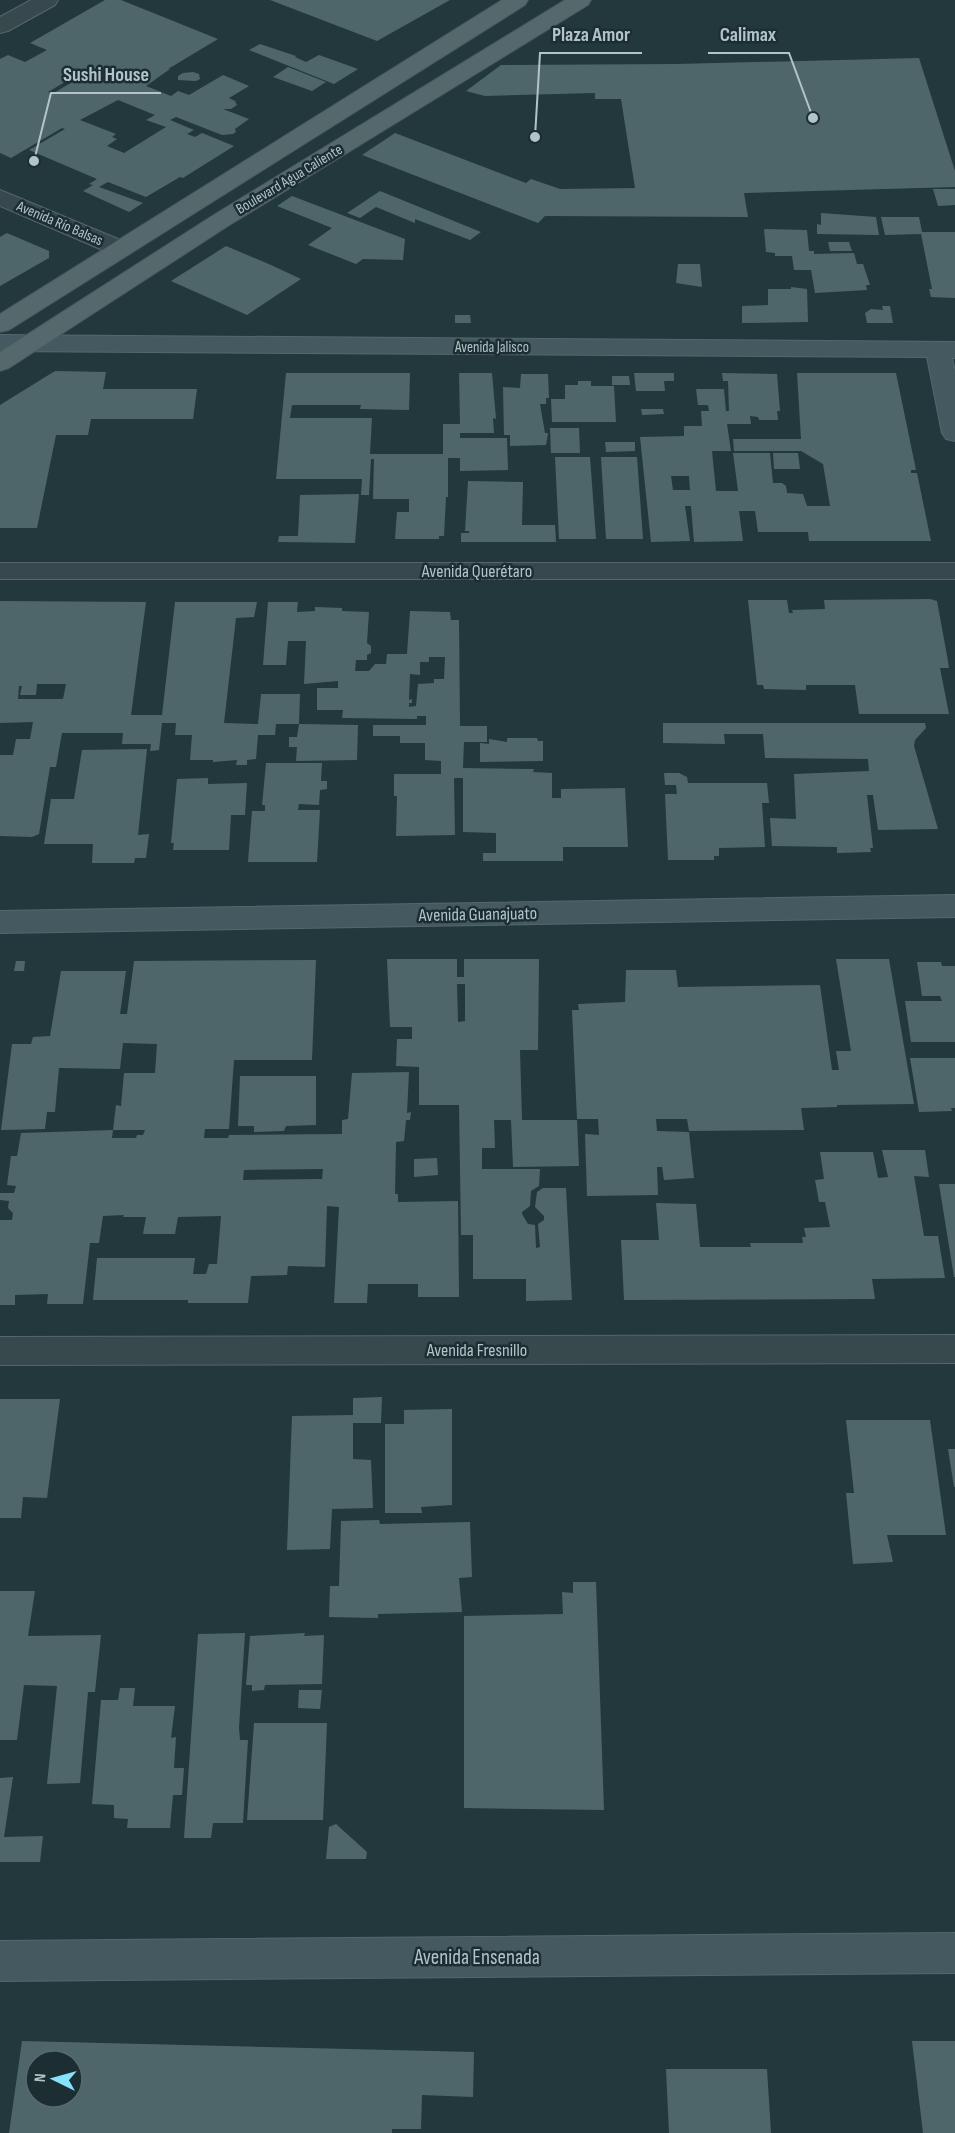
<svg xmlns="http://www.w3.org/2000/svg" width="955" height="2133" viewBox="0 0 955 2133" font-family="'Sofia Sans Condensed',sans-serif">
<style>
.building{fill:#4e666a;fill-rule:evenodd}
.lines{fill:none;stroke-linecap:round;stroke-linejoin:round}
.street-casing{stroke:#55676b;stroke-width:2}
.secondary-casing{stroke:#55676b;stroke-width:2}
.primary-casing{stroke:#435559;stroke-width:2}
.street{fill:#37494d;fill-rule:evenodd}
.secondary{fill:#455a60;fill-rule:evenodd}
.primary{fill:#55696d;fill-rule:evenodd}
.labels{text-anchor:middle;stroke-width:5;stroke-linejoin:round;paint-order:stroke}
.far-street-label{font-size:15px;fill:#b2c4c8;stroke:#1c2e32}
.street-label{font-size:18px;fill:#b2c4c8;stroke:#1c2e32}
.near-street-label{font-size:21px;fill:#b2c4c8;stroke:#1c2e32}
.leader{fill:none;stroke:#b2c4c8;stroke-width:2}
.callout-dot{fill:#b2c4c8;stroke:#1c2e32;stroke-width:2}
.callout-label{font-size:20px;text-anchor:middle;font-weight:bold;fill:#b2c4c8;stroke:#1c2e32;stroke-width:5;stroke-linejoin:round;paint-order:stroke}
</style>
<rect width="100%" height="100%" fill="#23383d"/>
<!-- building -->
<path class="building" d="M105,0H121L218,39L168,69H170L146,86L171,96L178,91L189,95L223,75L249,86L229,98L235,101L237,105L231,109H223L249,119L235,129L236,132L233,134L222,135L176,117L170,120L194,130L187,134L195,137L202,133L234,146L183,178L180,177L146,197L108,182L99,187L143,203L129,212L83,191L93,185L89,184L97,179L29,150L65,129L62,128L11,158L0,153V59L8,55L25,62L47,50L30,43ZM70,79L74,81L52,94L48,92ZM118,100L155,115L146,120L166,127L124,153L107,146L117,139L112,137L116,134L80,120Z
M270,0H450L377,41Z
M260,44L296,56L295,57L306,62L319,55L358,69L334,84L249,50Z
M919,58L955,171V187L744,193L748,217L545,216L538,223L362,155L395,133L526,183L531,179L560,189L635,188L621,99H595V93L485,96L466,91L501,65L676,64Z
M288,67L326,82L312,91L273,77Z
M193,72L199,74L200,79L196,81L178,80V76L183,73Z
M933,189H955V205L938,206Z
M380,191L481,232L470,240L415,219V223L376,207L360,218L347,213Z
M292,196L405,239L403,260L363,259L356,264L308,245L332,228L277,206Z
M821,213L876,217L879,235L817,234V224L821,225Z
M881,217H919L922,232H955V298L931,297L929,289H932L921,234L885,235Z
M764,229L807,230L809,251H814V254L854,253L857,264H863L870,285H866L867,290L815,293L811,270H794L792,256H775V253L766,252Z
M7,233L49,251V258L0,286V237Z
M828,242H849L852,251H830Z
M226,246L271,265L301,279L247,315L171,281Z
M678,264H700L702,287L676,283Z
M791,287L807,289L808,322L742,323V306L768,305V289H791Z
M882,306H890L893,323H867L865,313L871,309L883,310Z
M455,315H470L471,323H455Z
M55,371L106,372L103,389H197L193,419H91L88,435H56L37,528H0V405Z
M286,373H410L409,410L360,409L361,405H292L290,418H372L370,454H443V424H460L459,373H492L496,419L493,418L494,433H460V438H507L508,470L460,471V458H448V497H446L444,536H439V539H395L397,512H409V499H373L374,459H371L369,495H361L362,479H276Z
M634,373H674V381H664L665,391H636Z
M722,373L777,374L780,411H777L778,420H759L758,417L750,416L751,424H727L731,451H712L716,491H738L733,453H770L773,483H782L786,486L787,493L803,494L807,506H830L823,464L801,451H734L733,439H801L797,373H896L916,470H911V473H917L931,541H809L808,532H758L755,511H739L743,541L694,542L691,506H685L690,541L651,542L640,437L684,436V426H702L701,411H709L708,405H698L696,389H724L726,411H729L728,381H723ZM671,476H689L690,490H673Z
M521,374H548L549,398H546V404H540L545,433H548L546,445L510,446V435H504L503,387L520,388Z
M612,376H629L630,385H612Z
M578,381H591V386H614L616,422H552L551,399H565V385H578Z
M641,409H663L664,414L642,415Z
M550,428H579L580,453H551Z
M605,442H635V451L606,452Z
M773,453H798L800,469H774Z
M555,457H590L596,539H559Z
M601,457H637L643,539H606Z
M468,481L523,482L522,525H555L556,542H461V533H469V531H465Z
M359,494L355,543L278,542L279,536H298L300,495Z
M930,599L937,601L948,661L949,668H940L949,714H859L855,685H806V690L764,689L763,685H757L748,600H787L789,613H793L792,610L825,609L824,600Z
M0,601L146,602L131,715H162L175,602H257L254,617L236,618L224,723L258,724L261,694H300L299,724H276L275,735H258L256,759L247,760V765H236L237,760L213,762V760H190L192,735H175L176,723H162L159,750L150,751L151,744H122L123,733H62L56,767H50L39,834L32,837L0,836V755H13L16,739H30L33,722L0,723ZM37,684H66L63,699H18L19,686H22L20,695H36Z
M268,602H298L297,612L315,611V607L342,608V611L369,612L367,643L371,646V653L367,655V660H356L355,671H369L375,664H386L387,654H407L410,611L450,612L451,620H459L460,726H487V742H464L463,768L534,769L533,772L552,773V798H561V789L625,788L628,847H563V861H483V853H496V833L463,832V778H454L455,835L396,836L397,796H394V774H441V761L425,760V743H400V736H373V725H426V716H417V719L342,718L343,710H317V688H338V681L304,684L306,641H288L286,665H263ZM429,657H445L444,679H434V683L418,684L416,706L409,707V703H412V699L409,700L410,674L420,675V662H429Z
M663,723H925L926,728L915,740L914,746L938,829L878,830L873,795H867L873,848H870L871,852L837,853V847L772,846L770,818L796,819L794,774L869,771L868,759L765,758L763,734H724L725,744L663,743Z
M299,724L358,725L357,760L296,761L297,747H289V737H297Z
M507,738H537L538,741H543V761L480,762V743L489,744V739L507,742Z
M147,749L138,835L149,834L146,858H135L134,863H92L93,844H44L51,799H74L82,750Z
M266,763H322L321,781H327V789L320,790L319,805L299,804L298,810H320L317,862H248L252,811H265V805H262Z
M664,773H679L687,777L688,783H767L769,803H762L765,847L719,848V856H714V860H668L665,794H677L676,785H665Z
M208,778V784L247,783L245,815H231L229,850H173L174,843H171L177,779Z
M387,959H457V977H464V959H539L538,1050H520L522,1120H577L579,1166L513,1167L511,1120H494L495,1148H482V1169H540L539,1186L531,1191L530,1206L522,1212V1214L528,1224L535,1225L536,1248L540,1247L538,1224L544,1220V1216L535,1207L537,1192L543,1188H566L572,1300L526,1301V1279H473V1235H461L459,1105H419V1067L396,1066L397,1039H412V1027H390ZM457,984H465V1021L458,1022Z
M836,959H889L914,1104L837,1105V1107L801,1108L804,1130L689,1131L687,1119H656L657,1131L689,1132L694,1178L664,1180L662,1167H657L658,1195L587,1196L585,1134L599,1135L598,1119H577L572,1010H579L578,1004L625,1002L626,970H676L678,987L820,985L832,1070H839L836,1051H851Z
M316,960L312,1060H234L229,1129H205L204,1138H228L229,1135L342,1134V1120L348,1119L352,1073L409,1072L407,1113L411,1112L410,1120H406L404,1141L396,1142L395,1194H398V1202L458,1201L459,1297H418V1284H368L367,1303H334L339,1207L327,1206L325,1267L288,1266L287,1275L251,1276L248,1303H188V1300H93L97,1258H195L193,1274H206L209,1264H217L221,1216L178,1217L175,1234H143L146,1217H123L124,1215L103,1216L99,1243H90L83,1304H47L48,1294L15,1295V1305H0V1220H12L13,1213L8,1208L9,1201L0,1200V1193H14L16,1186L7,1185L11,1156H17L21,1133L113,1130L116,1105L121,1106L124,1073H155L157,1044L123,1043L120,1069L59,1068L55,1112H47L45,1129L1,1130L12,1044H31L33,1037L50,1036L61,971H126L120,1014H127L134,961ZM113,1130H145L143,1135H137L136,1138H112ZM323,1169L322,1179L243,1180L244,1170Z
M16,961H25L24,971H14Z
M917,962H941L942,966H955V1042H911L905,1001H942L940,996H922Z
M910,1058H955V1108H951L952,1111L919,1112Z
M240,1076H316V1125L286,1126L284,1131L254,1132V1126H238Z
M882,1150H925L929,1177L914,1176L924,1236H938L945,1278L872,1279L875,1299L624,1300L621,1240H659L656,1203L696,1204L700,1247H751L750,1243H803L802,1237H806L804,1228L830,1227L825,1202H819L815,1180L824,1179L820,1152H873L878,1178L888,1177Z
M437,1158L438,1175L414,1177V1159Z
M939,1184H955V1277H954Z
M382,1397L381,1423H353V1459L371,1460L373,1508L332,1509L330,1549L287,1550L292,1416L353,1415V1398Z
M0,1399H60L47,1498L23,1497L21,1518H0Z
M452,1409V1505L421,1507L422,1513H385V1424H404V1410Z
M846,1420H930L946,1535H887L893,1562L853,1564L846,1493H854Z
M948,1449H955V1487H954Z
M379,1520L380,1524L470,1522L472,1577L459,1578L462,1612L378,1614V1618L329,1617L330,1586H339L341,1521Z
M573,1582H596L604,1810L464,1808V1616L563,1614L562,1592L573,1593Z
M0,1591H35L28,1636L101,1635L95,1692H88L80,1783L47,1784L57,1686L24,1685L17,1740H0Z
M245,1633L239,1728L240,1740H248L243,1823H213L211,1838H184L198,1634Z
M305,1633L304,1636L324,1635L322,1684L265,1685L264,1690L252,1691V1685H246L250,1636Z
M120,1688H135L133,1706H175L171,1738L176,1737L174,1768H184L182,1795H173L170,1828H127L128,1819L114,1818V1805L92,1804L101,1700H118Z
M299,1690H322L320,1709L298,1708Z
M254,1723H327L323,1820H247Z
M13,1777L4,1837L43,1836L40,1862H0V1778Z
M336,1824L367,1852L366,1859H326L329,1827Z
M22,2041L474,2052L473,2097L422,2095L421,2129H392V2133H9ZM36,2061H72V2097H36Z
M912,2041H955V2133H923Z
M666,2069H767L771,2133H669Z"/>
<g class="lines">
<!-- street casing -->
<g class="street-casing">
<path id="street" d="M31,0H58L55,5L8,31L0,33V17Z
M0,190L130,244L133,249L130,254L121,256L112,254L0,206Z
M0,563H955V579H0Z
M955,1335V1363L0,1365V1337Z"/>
</g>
<!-- secondary casing -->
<g class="secondary-casing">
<path id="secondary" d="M0,335L955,342V358H952L955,371V441L946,439L942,433L927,357L0,351Z
M955,895V917L0,933V911Z
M955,1933V1973L0,1981V1941Z"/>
</g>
<!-- primary casing -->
<g class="primary-casing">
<path id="primary" d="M502,0H528L525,5L9,330L0,332V314Z
M565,0H591L588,5L228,226L9,368L0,371V352L212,216Z"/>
</g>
<!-- street -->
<use href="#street" class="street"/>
<!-- secondary -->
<use href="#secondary" class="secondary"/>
<!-- primary -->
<use href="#primary" class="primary"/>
</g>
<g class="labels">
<!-- far-street labels -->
<g class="far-street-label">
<text transform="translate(289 179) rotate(-31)" y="5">Boulevard Agua Caliente</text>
<text transform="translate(60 223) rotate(23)" y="5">Avenida Río Balsas</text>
<text x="492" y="352">Avenida Jalisco</text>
</g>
<!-- street labels -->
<g class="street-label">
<text x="477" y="577">Avenida Querétaro</text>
<text transform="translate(478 914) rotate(-1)" y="6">Avenida Guanajuato</text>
<text x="477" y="1356">Avenida Fresnillo</text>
</g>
<!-- near-street labels -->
<g class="near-street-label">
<text x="477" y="1964">Avenida Ensenada</text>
</g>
</g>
<!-- callouts -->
<path class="leader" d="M535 137L540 53H642M813 118L789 53H708M34 161L51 93H161"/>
<g class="callout-dot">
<circle cx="535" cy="137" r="6"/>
<circle cx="813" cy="118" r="6"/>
<circle cx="34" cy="161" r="6"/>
</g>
<g class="callout-label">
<text x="591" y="41">Plaza Amor</text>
<text x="748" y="41">Calimax</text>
<text x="106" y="81">Sushi House</text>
</g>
<!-- north arrow -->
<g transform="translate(54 2079) rotate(275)"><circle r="28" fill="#1c2e32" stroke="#586a6e" stroke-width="1.5"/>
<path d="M0-4.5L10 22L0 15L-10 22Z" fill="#86e1fa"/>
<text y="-9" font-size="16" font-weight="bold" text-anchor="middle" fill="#b2c4c8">N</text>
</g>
</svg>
